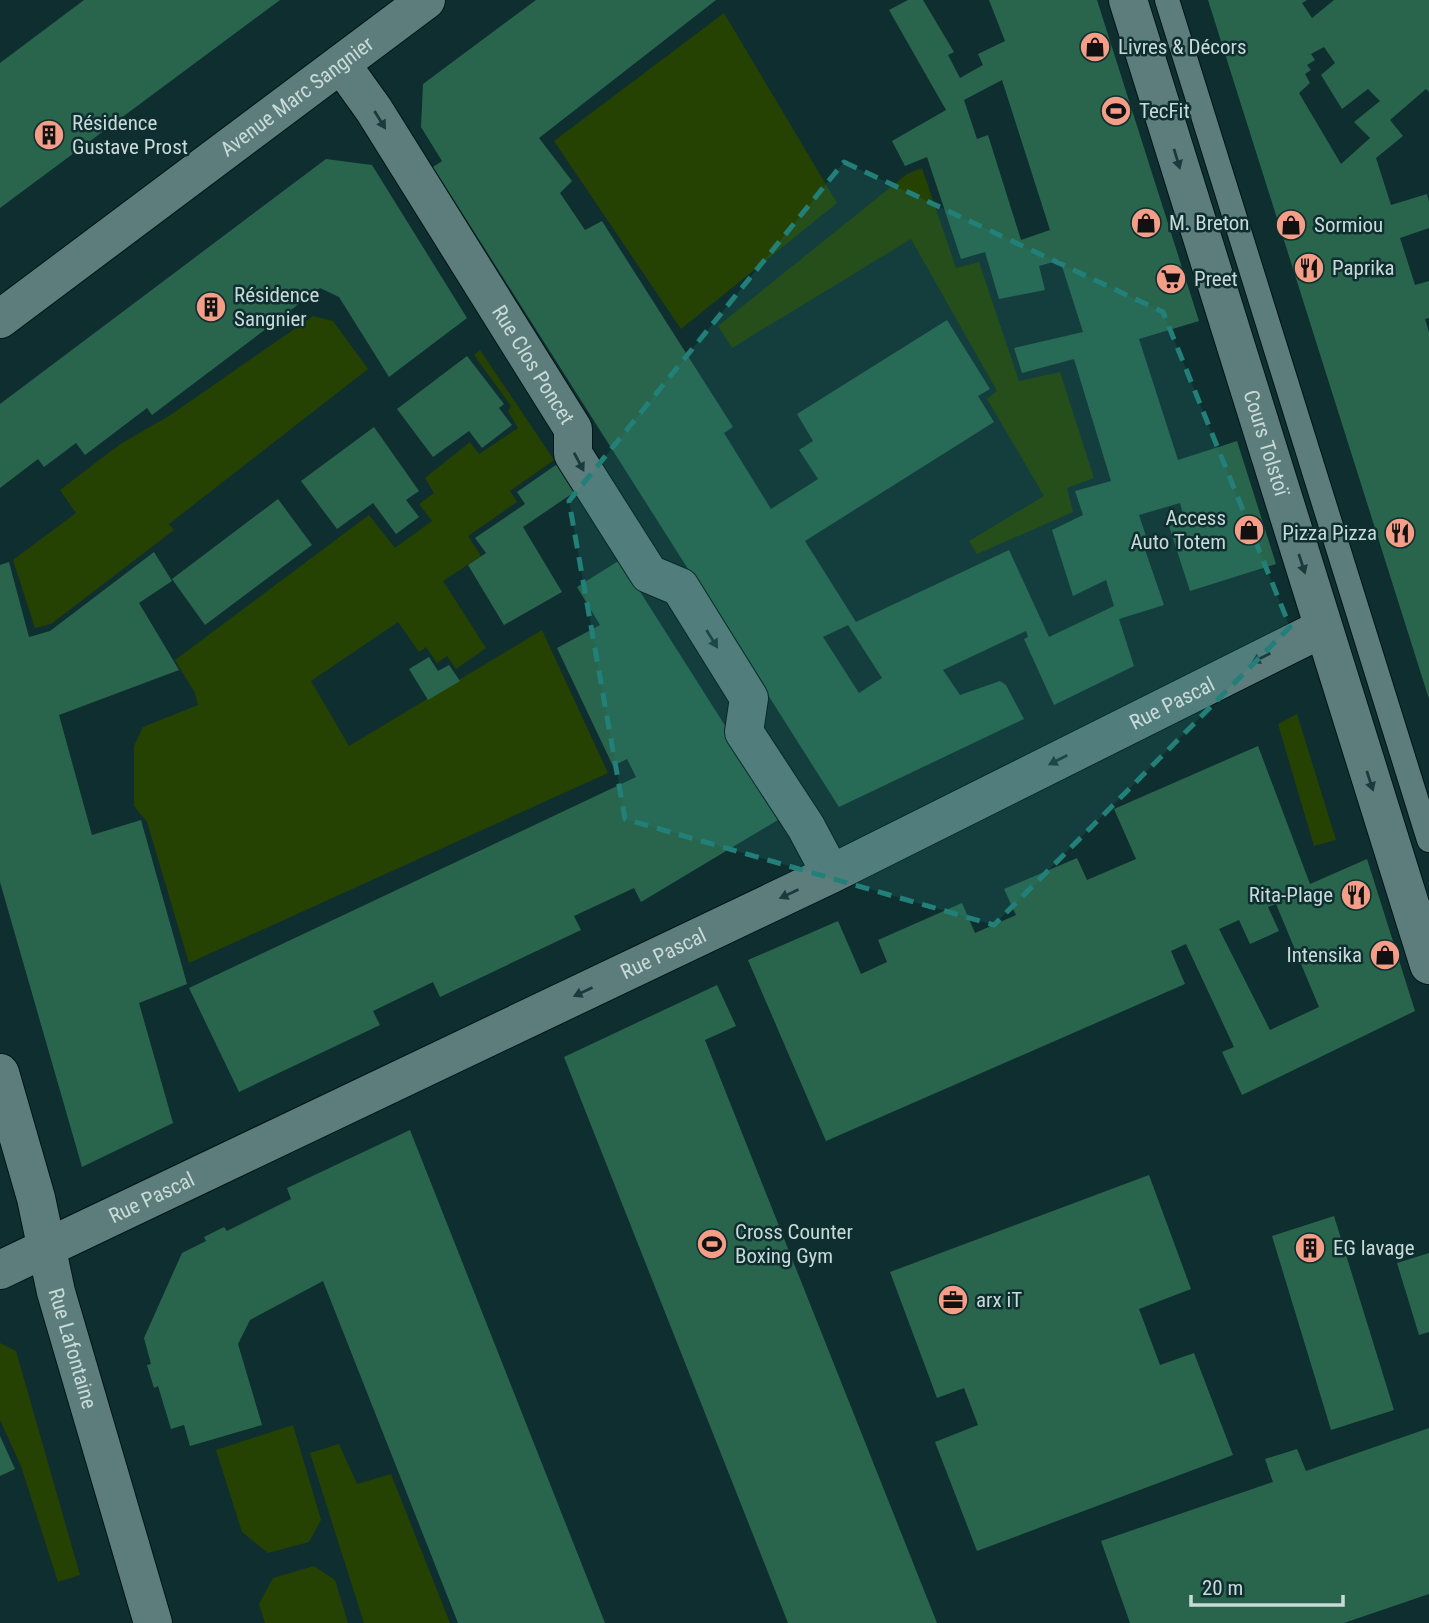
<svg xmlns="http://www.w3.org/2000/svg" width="1429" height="1623" viewBox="0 0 1429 1623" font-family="'Roboto Condensed',sans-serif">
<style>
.green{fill:#264203}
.building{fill:#29654d;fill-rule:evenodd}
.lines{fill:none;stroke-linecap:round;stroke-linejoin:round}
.service-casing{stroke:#011516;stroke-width:26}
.minor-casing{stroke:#011516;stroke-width:40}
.secondary-casing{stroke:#011516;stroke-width:40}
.service{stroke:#5d7d7d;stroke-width:24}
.minor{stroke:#5d7d7d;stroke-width:38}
.secondary{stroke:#5d7d7d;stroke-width:38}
.oneway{fill:#1b3a3b}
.marked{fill:#228079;fill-opacity:0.2;stroke:#228079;stroke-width:5;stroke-dasharray:14 9;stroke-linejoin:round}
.labels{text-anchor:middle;stroke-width:5;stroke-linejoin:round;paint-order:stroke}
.poi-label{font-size:21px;fill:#c9dada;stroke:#0f2e2f;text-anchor:start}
.street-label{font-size:21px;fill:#c9dada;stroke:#0f2e2f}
</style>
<rect width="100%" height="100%" fill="#0f2e2f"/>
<!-- green -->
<path class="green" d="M724,13L837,203L681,329L554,141Z
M922,168L956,268L979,262L1019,381L1060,372L1094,478L1067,488L1073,512L977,554L969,541L1044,496L987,399L997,391L911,239L732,348L718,326L907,174Z
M313,316L333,321L368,369L169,524L174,530L51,624L35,628L13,560L76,513L60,490L119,445L172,414Z
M480,350L554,460L510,491L517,502L468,536L481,556L443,581L486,648L456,669L447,656L437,663L426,647L419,652L398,622L311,681L349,746L542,630L608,773L189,963L147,822L134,806V746L143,727L198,705L195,693L175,660L369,515L395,548L432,521L419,504L434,493L425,478L470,442L479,454L518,428L508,411L511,406L474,355Z
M1297,714L1336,840L1314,846L1278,724Z
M0,1343L16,1351L80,1575L58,1582L21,1466L0,1420Z
M293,1425L321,1520L309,1542L268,1553L242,1532L216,1450Z
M339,1444L357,1484L391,1474L450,1623H364L310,1453Z
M314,1566L335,1580L348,1623H265L259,1604L273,1578Z"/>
<!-- building -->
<path class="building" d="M84,0H280L0,208V63Z
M536,0H716L539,138L572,181L560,193L585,230L602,221L733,427L724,433L771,509L818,479L799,450L813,441L797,414L947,320L990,389L978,396L994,422L805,541L856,622L1009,550L1049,637L1114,606L1106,580L1073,596L1052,530L1083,515L1075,491L1111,481L1074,359L1022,373L1014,348L1083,332L1060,260L1039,266L1045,290L999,299L985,252L961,259L927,157L905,166L892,141L946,110L889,10L908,0H923L954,52L948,55L960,78L983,65L978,54L1005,41L989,0H1097L1199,321L1139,339L1178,460L1237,441L1276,564L1190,591L1169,526L1185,521L1180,503L1139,515L1146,536L1141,538L1164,605L1119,619L1134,666L1054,705L1024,639L1028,637L1026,631L943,670L960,695L1000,681L1006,685L1024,719L839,807L433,167L442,161L421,127L423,84ZM1002,80L1050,230L1021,240L988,135L977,139L964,100ZM848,625L882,678L859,693L823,637Z
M1208,0H1307L1302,3L1312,18L1334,0H1429V92L1426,89L1390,120L1403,136L1376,158L1391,205L1427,194L1429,202V228L1400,238L1415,285L1429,281V318L1425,319L1429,332V699ZM1324,47L1335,63L1321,75L1342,109L1368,89L1380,101L1354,122L1370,138L1341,164L1299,93L1310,83L1305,74L1311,70L1307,65L1315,60L1311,54Z
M326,159L372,165L467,318L389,377L339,297L320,288L152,415L147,408L85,455L76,443L44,467L38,459L0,488V404Z
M467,356L504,404L499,408L512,425L482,448L469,431L433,457L397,409Z
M374,427L419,491L406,500L419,517L396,534L373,503L337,529L301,481Z
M560,462L576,491L523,527L562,592L504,625L468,565L486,553L475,538L525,504L517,492Z
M278,499L312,545L205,625L172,579Z
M154,552L172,581L139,603L179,670L59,715L92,835L141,820L187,984L139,1003L173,1123L82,1167L0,882V565L9,562L29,637L50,631Z
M620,560L783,817L641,902L634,888L574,916L581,930L526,956L440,997L433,982L373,1011L380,1025L239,1092L189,988L636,777L627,759L613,766L557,648L600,625L577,587Z
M429,657L438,671L449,665L460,681L428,700L409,669Z
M1258,746L1310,884L1367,859L1415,1011L1242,1095L1222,1052L1234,1047L1186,944L1171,951L1185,984L826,1141L748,960L838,921L861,974L887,962L878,940L962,903L975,933L1016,915L1004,889L1077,858L1087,880L1136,859L1114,809ZM1276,904L1319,1007L1270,1030L1219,929L1239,920L1250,944L1279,931L1268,907Z
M717,985L736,1026L705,1040L937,1623H788L564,1057Z
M410,1130L605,1623H458L323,1281L250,1320L238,1344L262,1425L190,1446L184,1425L171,1429L158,1386L154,1388L147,1365L151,1364L144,1338L182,1253L206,1241L204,1237L224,1227L227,1231L291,1199L287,1188Z
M1149,1175L1191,1289L1139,1309L1160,1365L1194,1353L1233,1455L977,1551L935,1442L978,1425L964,1388L937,1398L890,1272Z
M1334,1216L1394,1410L1331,1430L1272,1236Z
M1429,1253V1332L1419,1335L1397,1263Z
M1429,1428V1594L1344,1623H1130L1101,1541L1273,1482L1265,1459L1297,1449L1306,1471Z
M0,1436L15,1469L0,1476Z"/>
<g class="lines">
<!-- service casing -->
<g class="service-casing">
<path id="service" d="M1167,0L1429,840"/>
</g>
<!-- minor casing -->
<g class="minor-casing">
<g id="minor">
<path id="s1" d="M341,64L374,110L573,429V454L649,574L680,587L749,698L744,732L806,827L831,874"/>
<path id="s2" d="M0,319L426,0"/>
<path id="s3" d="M0,1073L36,1198L56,1292L153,1623"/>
<path id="s4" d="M0,1270L831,874L1323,628"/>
</g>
</g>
<!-- secondary casing -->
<g class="secondary-casing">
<g id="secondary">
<path id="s5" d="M1128,0L1429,965"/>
</g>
</g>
<!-- service -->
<use href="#service" class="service"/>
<!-- minor -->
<use href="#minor" class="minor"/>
<!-- secondary -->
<use href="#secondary" class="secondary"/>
</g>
<!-- one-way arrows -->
<defs><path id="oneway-solid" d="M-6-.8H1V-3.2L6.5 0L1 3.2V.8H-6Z" transform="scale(1.75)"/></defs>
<g class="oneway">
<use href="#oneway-solid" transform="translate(380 120) rotate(58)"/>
<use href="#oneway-solid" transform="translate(1177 159) rotate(73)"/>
<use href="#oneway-solid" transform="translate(579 462) rotate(62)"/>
<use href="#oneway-solid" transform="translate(1302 564) rotate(72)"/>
<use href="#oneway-solid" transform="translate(712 639) rotate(58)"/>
<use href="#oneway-solid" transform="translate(1261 658) rotate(153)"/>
<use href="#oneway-solid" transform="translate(1058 760) rotate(153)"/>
<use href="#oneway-solid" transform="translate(1370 781) rotate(72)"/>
<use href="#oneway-solid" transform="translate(789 894) rotate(155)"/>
<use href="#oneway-solid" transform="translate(583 992) rotate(155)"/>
</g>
<!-- marked area -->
<path class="marked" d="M844,162L1163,312L1290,627L994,925L625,819L569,501Z"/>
<!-- icons -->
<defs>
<g id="shop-disc" transform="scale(1.575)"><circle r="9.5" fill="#f49e88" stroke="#0f2e2f"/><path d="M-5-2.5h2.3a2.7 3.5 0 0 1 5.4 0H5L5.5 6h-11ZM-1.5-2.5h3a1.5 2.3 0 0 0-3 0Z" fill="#111"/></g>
<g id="stadium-disc" transform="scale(1.575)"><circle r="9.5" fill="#f49e88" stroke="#0f2e2f"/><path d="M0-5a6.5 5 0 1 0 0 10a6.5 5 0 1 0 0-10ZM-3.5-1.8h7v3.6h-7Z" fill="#111"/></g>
<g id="building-disc" transform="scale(1.575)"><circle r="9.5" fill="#f49e88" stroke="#0f2e2f"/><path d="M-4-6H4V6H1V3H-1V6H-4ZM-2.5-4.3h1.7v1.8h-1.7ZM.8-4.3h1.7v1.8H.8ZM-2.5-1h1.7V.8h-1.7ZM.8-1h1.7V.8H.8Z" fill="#111"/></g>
<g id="restaurant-disc" transform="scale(1.575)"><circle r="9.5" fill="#f49e88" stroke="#0f2e2f"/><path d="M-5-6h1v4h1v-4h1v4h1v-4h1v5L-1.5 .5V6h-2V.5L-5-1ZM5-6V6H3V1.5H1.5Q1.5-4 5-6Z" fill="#111"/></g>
<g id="supermarket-disc" transform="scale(1.575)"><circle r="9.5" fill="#f49e88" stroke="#0f2e2f"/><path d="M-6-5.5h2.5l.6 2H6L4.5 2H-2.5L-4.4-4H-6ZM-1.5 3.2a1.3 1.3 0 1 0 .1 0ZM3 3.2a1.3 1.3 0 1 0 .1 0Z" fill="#111"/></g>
<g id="office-disc" transform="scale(1.575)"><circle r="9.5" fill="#f49e88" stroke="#0f2e2f"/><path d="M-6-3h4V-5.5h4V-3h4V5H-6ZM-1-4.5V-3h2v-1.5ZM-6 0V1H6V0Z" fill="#111"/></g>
</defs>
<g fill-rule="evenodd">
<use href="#shop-disc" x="1095" y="47"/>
<use href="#stadium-disc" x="1116" y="111"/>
<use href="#building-disc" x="49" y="135"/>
<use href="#shop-disc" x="1146" y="223"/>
<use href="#shop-disc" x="1291" y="225"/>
<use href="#restaurant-disc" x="1309" y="268"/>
<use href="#supermarket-disc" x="1171" y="279"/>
<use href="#building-disc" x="211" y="307"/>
<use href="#shop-disc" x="1249" y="530"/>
<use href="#restaurant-disc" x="1400" y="533"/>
<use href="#restaurant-disc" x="1356" y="895"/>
<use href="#shop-disc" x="1385" y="955"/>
<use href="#stadium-disc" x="712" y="1244"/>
<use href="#building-disc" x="1310" y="1248"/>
<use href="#office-disc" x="953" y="1300"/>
</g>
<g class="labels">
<!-- poi labels -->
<g class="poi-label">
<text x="1118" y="54">Livres &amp; Décors</text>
<text x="1139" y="118">TecFit</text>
<text x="72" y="130">Résidence<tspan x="72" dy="24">Gustave Prost</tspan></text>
<text x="1169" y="230">M. Breton</text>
<text x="1314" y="232">Sormiou</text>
<text x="1332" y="275">Paprika</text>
<text x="1194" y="286">Preet</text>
<text x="234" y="302">Résidence<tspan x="234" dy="24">Sangnier</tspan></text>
<text x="1226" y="525" text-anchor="end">Access<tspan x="1226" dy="24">Auto Totem</tspan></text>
<text x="1377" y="540" text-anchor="end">Pizza Pizza</text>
<text x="1333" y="902" text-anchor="end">Rita-Plage</text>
<text x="1362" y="962" text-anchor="end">Intensika</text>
<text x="735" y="1239">Cross Counter<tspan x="735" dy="24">Boxing Gym</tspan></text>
<text x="1333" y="1255">EG lavage</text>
<text x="976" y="1307">arx iT</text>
</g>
<!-- street labels -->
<g class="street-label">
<text dy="7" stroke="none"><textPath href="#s2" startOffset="371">Avenue Marc Sangnier</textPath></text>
<text dy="7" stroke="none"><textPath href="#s1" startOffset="357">Rue Clos Poncet</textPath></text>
<text dy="7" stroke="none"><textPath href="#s5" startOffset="464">Cours Tolstoï</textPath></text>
<text dy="7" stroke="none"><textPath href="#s4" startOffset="1302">Rue Pascal</textPath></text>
<text dy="7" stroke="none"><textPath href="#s4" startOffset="735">Rue Pascal</textPath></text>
<text dy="7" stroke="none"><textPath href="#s4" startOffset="168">Rue Pascal</textPath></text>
<text dy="7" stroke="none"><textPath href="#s3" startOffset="285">Rue Lafontaine</textPath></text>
</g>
</g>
<!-- scale -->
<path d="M1191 1595v10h152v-10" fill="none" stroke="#c9dada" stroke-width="3.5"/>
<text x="1202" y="1595" font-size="21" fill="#c9dada" stroke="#0f2e2f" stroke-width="5" paint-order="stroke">20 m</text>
</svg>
